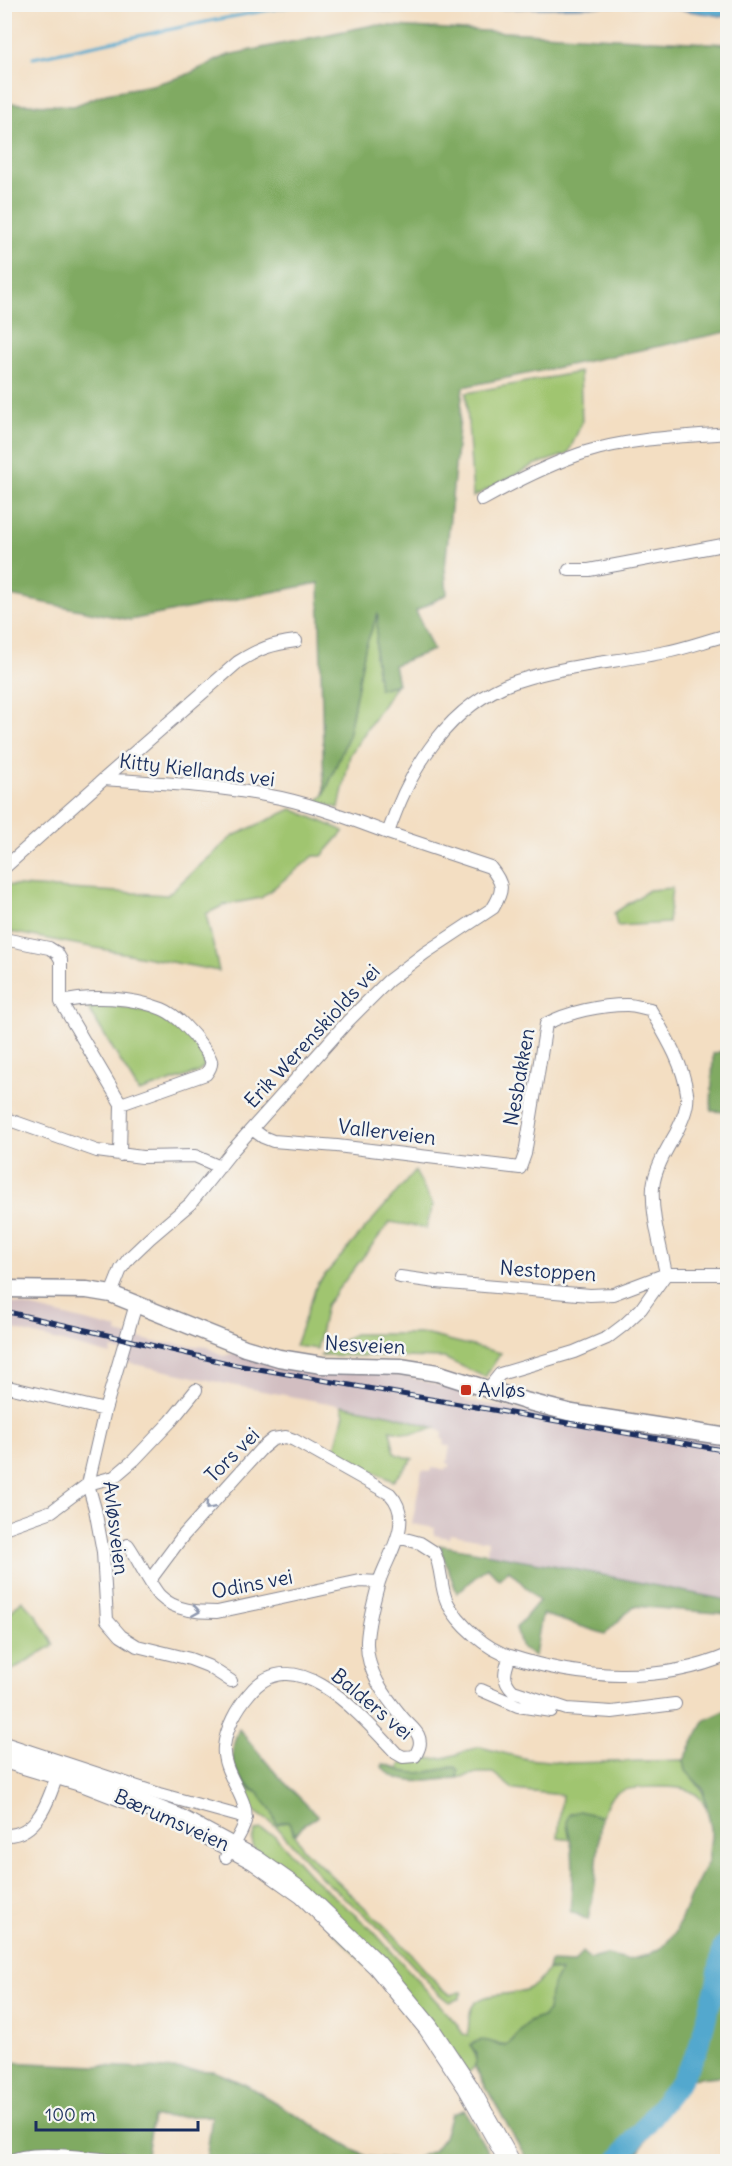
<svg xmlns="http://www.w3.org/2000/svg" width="732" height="2166" viewBox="0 0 732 2166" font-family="Delius,sans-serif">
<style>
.industrial{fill:#d2bec1}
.green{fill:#a0c56f;stroke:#5e7a66;stroke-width:1.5}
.forest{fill:#80aa62;stroke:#4e6c60;stroke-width:1.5}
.water{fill:#52a8ce;stroke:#366c96;stroke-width:1.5}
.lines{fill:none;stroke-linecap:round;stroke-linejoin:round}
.stream{stroke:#52a8ce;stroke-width:3}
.river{stroke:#52a8ce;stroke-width:20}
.street-casing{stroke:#878690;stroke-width:14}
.secondary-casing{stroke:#878690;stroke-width:19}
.primary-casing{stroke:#878690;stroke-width:22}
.street{stroke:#fff;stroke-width:12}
.secondary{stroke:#fff;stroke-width:16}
.primary{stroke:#fff;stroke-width:20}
.rail-casing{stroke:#1b2f5e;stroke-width:5}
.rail{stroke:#f6f6f2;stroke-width:3;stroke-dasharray:9;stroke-linecap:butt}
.oneway{stroke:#8d97ae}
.poi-dot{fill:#c8321e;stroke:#f6f6f2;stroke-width:2}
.labels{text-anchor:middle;stroke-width:5;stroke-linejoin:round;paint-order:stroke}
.street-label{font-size:20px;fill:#1b2f5e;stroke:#f6f6f2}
.poi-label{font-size:20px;fill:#1b2f5e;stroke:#f6f6f2;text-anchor:start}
</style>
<rect width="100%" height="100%" fill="#f6f6f2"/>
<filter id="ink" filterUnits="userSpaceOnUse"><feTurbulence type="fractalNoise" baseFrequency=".0167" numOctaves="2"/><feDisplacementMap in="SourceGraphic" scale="12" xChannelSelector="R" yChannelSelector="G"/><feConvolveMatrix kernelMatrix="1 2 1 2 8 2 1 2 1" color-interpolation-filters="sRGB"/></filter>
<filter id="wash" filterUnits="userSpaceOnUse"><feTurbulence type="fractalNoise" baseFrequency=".008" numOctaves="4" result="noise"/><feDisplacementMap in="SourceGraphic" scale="24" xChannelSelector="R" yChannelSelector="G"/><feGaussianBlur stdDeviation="1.35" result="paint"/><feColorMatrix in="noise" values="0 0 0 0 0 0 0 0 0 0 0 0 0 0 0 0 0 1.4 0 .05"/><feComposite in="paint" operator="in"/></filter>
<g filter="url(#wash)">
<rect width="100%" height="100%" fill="#f3dec2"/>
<!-- industrial -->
<path class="industrial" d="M5,1301L118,1329L117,1333L154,1342L208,1347L223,1356L239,1352L410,1377L459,1391L466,1401L727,1443V1600L563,1567L487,1554L488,1541L450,1534L449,1538L434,1535L435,1528L412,1524L422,1470L431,1471L432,1468L445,1470L446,1467H450V1464L447,1463L450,1446L444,1445L445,1440L442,1439L443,1433L435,1428L393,1415L236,1386L125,1362L126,1353L112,1349L111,1355L5,1327Z"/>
<!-- green -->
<path class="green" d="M580,372L582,422L568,454L534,465L473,497L466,393Z
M379,610L375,655L379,688L396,685L350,755L339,808L316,802L324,795L348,737L365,648Z
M292,809L344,831L322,856H314L261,898L224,905L206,914L219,971L5,931V885L167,895L233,836Z
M672,888L668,923L617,926L614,913L649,890Z
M85,1003C125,1008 168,1006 195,1043C201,1051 205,1057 204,1067L197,1073L139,1092Z
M415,1171L433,1205L426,1228L390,1222L326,1305L317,1349L295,1346L317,1284Z
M354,1334H424L501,1353L485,1377L444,1358L320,1355Z
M341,1405L393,1415L435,1428L411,1434L390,1430L395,1454L413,1459L393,1481L334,1452L344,1414Z
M22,1600L36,1615L54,1645L5,1674V1618Z
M480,1747L527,1759L570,1763L684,1760C688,1781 706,1785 706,1807C702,1800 698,1794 690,1791C678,1785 627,1786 616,1793C608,1798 605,1809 601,1817L594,1814L569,1835L571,1839L558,1837L562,1795L514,1790L493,1773H478L457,1778L458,1771L451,1767C435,1772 414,1776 399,1770L400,1765C411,1758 430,1760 443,1758C457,1756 467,1749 480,1747Z
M234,1770L248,1788L259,1793C262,1800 267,1803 271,1810C274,1815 273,1819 277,1824L288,1822L303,1849L394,1935L442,1989L450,1994L462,1992L459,1999L449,2002L440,1995L374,1923L323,1879L276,1826L251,1809Z
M260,1829L274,1835L312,1877L372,1930L457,2024L463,2034L468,2035C469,2026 468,2014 472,2007C486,1984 530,2007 548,1969L561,1972L554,1982L548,2011L542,2017L529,2022L508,2045L495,2043L470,2045C478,2056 480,2064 468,2073L254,1848L252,1840L255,1831Z"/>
<!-- forest -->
<path class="forest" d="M373,25L727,44V332L463,387L445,568L447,594L416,611L433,650L394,665L398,684L379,689L375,655L378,613L365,648L348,737L324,795L319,583L130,620L5,595V103L74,106L106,93L152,85L184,76L228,55Z
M727,1049V1112L711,1111L713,1054Z
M439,1545L563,1567L727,1600V1614L634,1606L605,1634L542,1614L535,1656L522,1649L516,1628L539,1601L509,1570L499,1579L487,1567L457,1593Z
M727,1710V2075L690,2079L660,2119L632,2161H528L475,2068L477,2054L470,2045C486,2034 492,2046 508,2045L529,2022L542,2017L548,2011L550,1993L554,1982L561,1972L548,1969L550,1962L574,1963L582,1952L590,1959L606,1955L627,1960L648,1955L664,1946L676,1931L690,1897L708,1861L711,1836V1828L703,1789L686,1771L684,1760L705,1720Z
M239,1729L279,1777L318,1816L303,1825L296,1834L288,1822H281L277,1824C273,1819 274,1815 271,1810C267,1804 262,1800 259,1793C232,1778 226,1757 239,1729Z
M383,1764C392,1764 397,1771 406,1772C422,1775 439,1769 455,1767L458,1771L457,1778C431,1780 401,1789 382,1767Z
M580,1811L601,1817L595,1885L588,1920L570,1911C572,1887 575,1861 570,1838C568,1829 565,1822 569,1814Z
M4,2062L214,2071L246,2085L367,2157L409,2161L433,2151L444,2137L451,2114L464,2110L493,2161H206L212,2116L153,2117L146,2161L79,2157L5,2161Z"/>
<!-- water -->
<path class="water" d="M727,4V17L649,5L392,12L353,5Z"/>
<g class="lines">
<!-- stream -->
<path class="stream" d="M33,58L215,20L302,4"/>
<!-- river -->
<path class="river" d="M616,2162L679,2083L697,2052L716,1984L722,1949L728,1941"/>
</g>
</g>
<g filter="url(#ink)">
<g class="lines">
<!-- street casing -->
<g class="street-casing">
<path id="street" d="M482,500C516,481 549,464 586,452C631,438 681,437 728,433
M569,570H589L728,544
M104,779L238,662C259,649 271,644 296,641
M4,868L104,779C158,783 212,785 265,795C307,802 348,818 388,833
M4,939L49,948L57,953L61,960V1002L121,1104L120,1155
M61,1002C90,995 133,997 162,1009C177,1015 193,1033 202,1046C210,1058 216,1061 206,1074L121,1104
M4,1118L97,1151L142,1157L195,1156L220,1167
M252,1129L263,1137L273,1141L337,1146L520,1168L525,1154L546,1024C568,1012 601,1005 627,1005C635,1005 643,1008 650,1009C665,1035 683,1063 687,1093C689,1106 682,1121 676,1133C667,1149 655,1168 653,1187C651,1215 661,1247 666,1274L641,1309L624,1325L607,1338L574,1352L500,1374L488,1389
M400,1277L436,1282L590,1295L613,1294L666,1274H728
M111,1294L121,1269L129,1258L150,1238L190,1204L232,1151L348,1021L388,981L425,953L493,908C504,890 504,884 490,867L388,833C410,768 449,704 517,681C565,665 616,662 666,652C687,648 707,640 728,635
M136,1304L105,1410L88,1484L95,1509L103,1552L107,1620L121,1636L137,1646L190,1659L208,1666L231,1681
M4,1386L105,1410
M4,1528L52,1511L88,1484L114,1477L134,1460L171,1421L196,1390
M398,1537L420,1543L434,1552C442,1567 440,1587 447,1602C458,1624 487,1650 510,1656
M128,1545C136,1556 152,1588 160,1596C175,1611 198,1612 217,1612L360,1581L379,1582
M150,1580L182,1537L261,1449L273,1439L286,1437L294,1440L390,1494C415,1521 388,1554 379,1582C374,1600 368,1622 367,1641C366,1671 384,1695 403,1718C407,1723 415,1729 418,1735C422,1743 419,1749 415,1756L403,1757L396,1753C364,1719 295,1636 249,1694C237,1708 226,1728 224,1747C221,1773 250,1798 245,1821C243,1833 232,1846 226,1857
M481,1690L518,1706L551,1711
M675,1704L612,1712L567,1709L513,1691C501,1680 505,1670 510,1656C579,1679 660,1684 728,1655
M4,1743L159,1794L246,1818
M4,1835C37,1837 49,1800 57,1775
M9,2162C28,2148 100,2159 124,2162"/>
</g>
<!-- secondary casing -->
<g class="secondary-casing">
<path id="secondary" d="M4,1289L87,1290L111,1294L245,1348L279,1358L322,1365L400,1367L419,1370L437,1373L525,1401L572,1413L728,1437"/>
</g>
<!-- primary casing -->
<g class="primary-casing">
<path id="primary" d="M4,1758L87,1783L177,1818L255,1860L303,1894L377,1965L428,2027L468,2087L510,2162"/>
</g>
<!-- street -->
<use href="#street" class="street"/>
<!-- secondary -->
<use href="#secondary" class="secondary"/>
<!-- primary -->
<use href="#primary" class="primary"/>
<!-- rail casing -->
<g class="rail-casing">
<path id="rail" d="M4,1311L236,1365L728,1451"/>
</g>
<!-- rail -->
<use href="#rail" class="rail"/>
</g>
<!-- one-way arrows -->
<defs><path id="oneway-chevron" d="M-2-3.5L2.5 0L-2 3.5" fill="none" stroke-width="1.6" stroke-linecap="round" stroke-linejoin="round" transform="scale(1.5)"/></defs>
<g class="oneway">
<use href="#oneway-chevron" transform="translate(209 1506) rotate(131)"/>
<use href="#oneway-chevron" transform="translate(196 1611) rotate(9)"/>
</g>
</g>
<!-- markers -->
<rect class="poi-dot" x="460" y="1384" width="12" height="12" rx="3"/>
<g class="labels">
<!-- street labels -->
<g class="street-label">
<text transform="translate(197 770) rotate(7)" y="7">Kitty Kiellands vei</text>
<text transform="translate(312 1036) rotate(-47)" y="7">Erik Werenskiolds vei</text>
<text transform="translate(519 1077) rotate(-80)" y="7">Nesbakken</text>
<text transform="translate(387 1132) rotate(7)" y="7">Vallerveien</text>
<text transform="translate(548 1271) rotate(4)" y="7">Nestoppen</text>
<text transform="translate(365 1345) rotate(3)" y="7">Nesveien</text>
<text transform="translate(232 1455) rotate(-45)" y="7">Tors vei</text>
<text transform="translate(116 1528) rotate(83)" y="7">Avløsveien</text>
<text transform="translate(252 1584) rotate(-11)" y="7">Odins vei</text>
<text transform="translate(372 1704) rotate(40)" y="7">Balders vei</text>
<text transform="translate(172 1820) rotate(24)" y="7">Bærumsveien</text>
</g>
<!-- poi labels -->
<g class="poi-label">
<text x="478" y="1397">Avløs</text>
</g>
</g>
<!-- margin -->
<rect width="732" height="2166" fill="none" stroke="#f6f6f2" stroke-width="24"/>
<!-- scale -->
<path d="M36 2121v9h162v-9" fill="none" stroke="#1b2f5e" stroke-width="3"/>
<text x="45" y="2121" font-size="18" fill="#1b2f5e" stroke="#f6f6f2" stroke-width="4.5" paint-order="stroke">100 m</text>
</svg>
